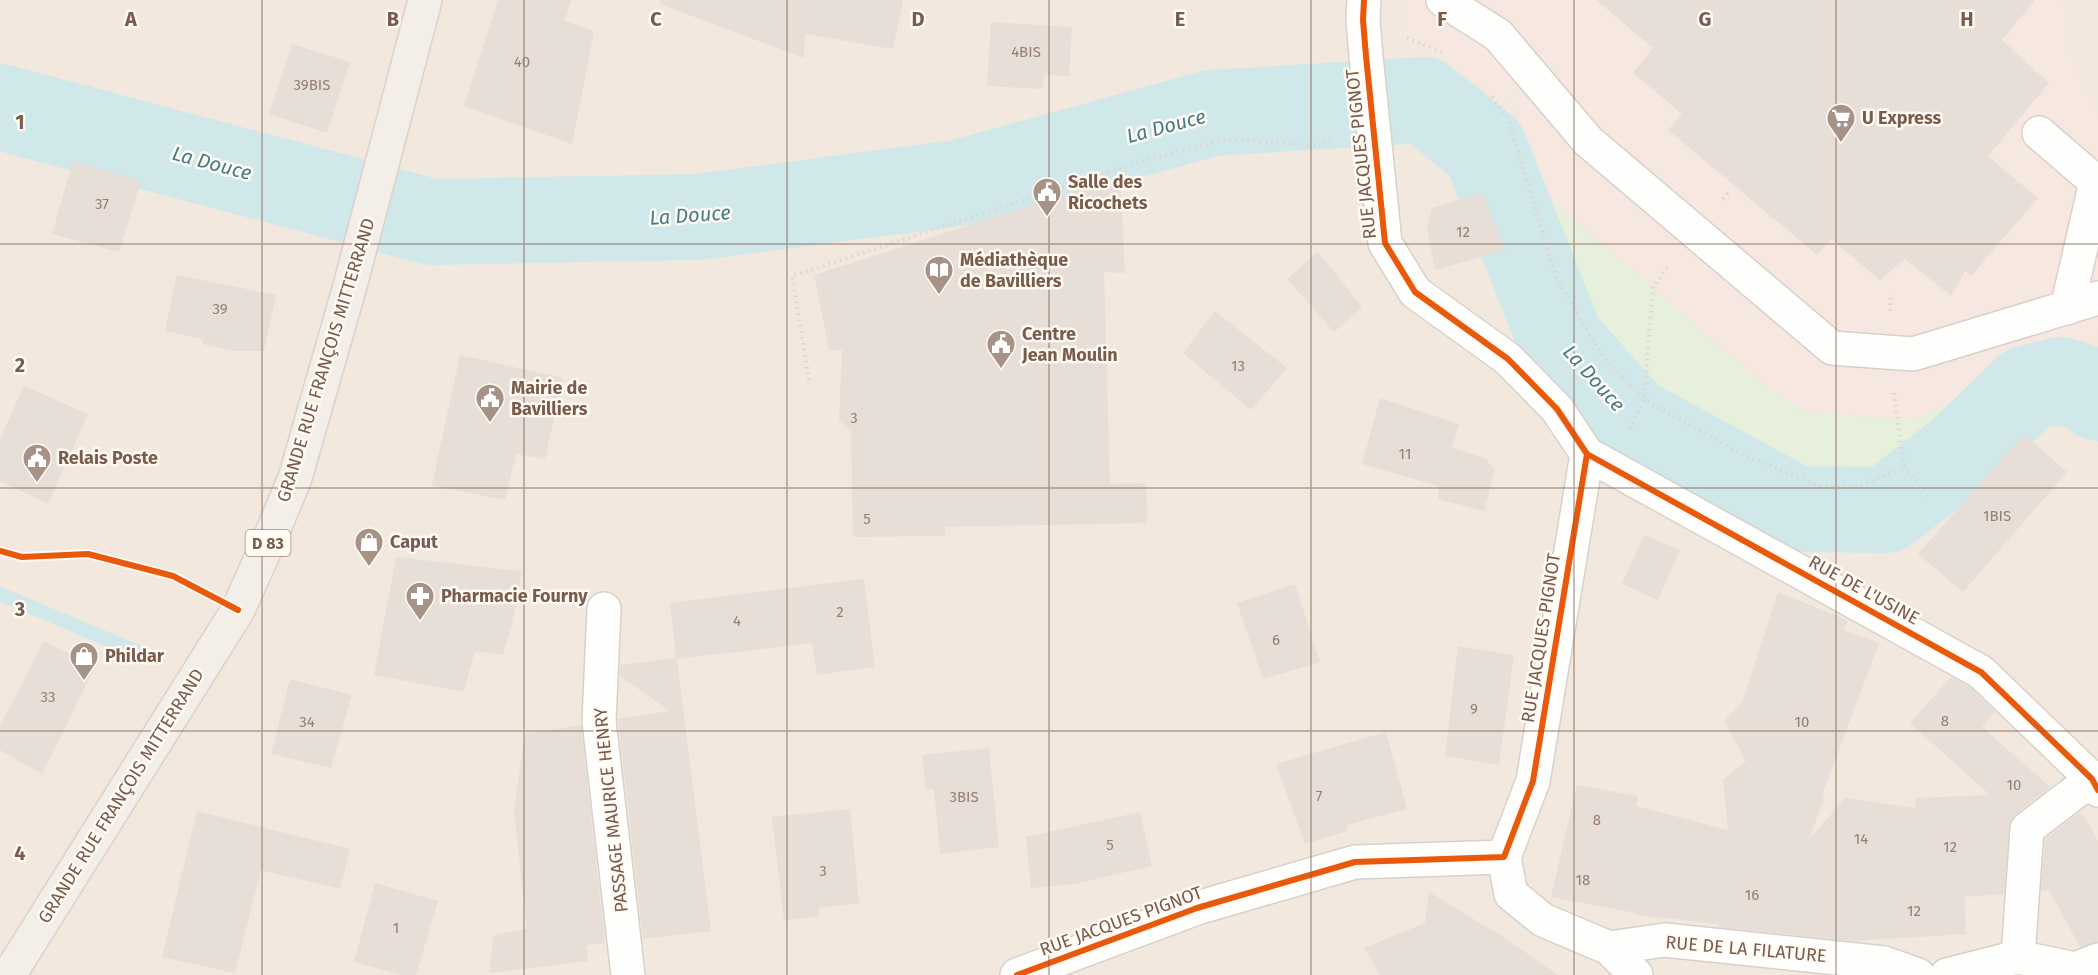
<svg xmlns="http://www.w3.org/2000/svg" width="2098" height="975" viewBox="0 0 2098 975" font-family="'Fira Sans',sans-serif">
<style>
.residential{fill:#f2e8de}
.commercial{fill:#f6e8e1}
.green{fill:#e7f0db}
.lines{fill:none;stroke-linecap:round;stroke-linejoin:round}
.stream{stroke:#d0e8ea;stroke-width:14}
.river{stroke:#d0e8ea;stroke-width:86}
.building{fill:#e6ded7}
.minor-casing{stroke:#d7d1cb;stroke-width:36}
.major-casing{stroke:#dad1cc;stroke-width:36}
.path{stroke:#dcd5d0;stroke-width:4;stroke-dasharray:1.5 4.5;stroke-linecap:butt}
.minor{stroke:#fefefd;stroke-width:33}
.major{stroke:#f3eee8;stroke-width:33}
.cycleway-casing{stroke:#fffaf3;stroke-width:10}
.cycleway{stroke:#e8590c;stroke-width:6}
.grid{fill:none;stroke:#7a5c4d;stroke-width:1.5;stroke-opacity:0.55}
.labels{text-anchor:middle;stroke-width:5;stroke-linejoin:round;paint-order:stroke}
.number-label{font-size:15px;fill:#977e72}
.shield{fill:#fffaf3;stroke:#a28b7f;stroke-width:1.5}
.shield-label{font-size:16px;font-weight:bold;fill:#7a5c4d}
.poi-label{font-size:18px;font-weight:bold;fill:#7a5c4d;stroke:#fffaf3;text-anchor:start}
.street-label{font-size:18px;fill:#7a5c4d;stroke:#fffaf3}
.water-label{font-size:20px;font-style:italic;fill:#437c86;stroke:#fffaf3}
.grid-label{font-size:20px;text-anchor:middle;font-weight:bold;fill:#7a5c4d;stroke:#fffaf3;stroke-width:5;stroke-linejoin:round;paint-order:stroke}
</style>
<rect width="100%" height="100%" fill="#f9f5f0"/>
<!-- residential -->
<path class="residential" d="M0,0H2098V975H0Z"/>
<!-- commercial -->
<path class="commercial" d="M1403,0H2062L2072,58L2098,115V335L2033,350L2001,382L1911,420L1806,412L1774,393L1540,191L1515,109L1434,54L1406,41Z"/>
<!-- green -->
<path class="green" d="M1540,191L1774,393L1806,412L1911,420L2001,382L1900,481L1846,494L1817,493L1656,416L1631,397L1595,357L1551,279L1529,211Z"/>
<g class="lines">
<!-- stream -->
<path class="stream" d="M0,594L140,653"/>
<!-- river -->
<path class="river" d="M0,107L432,222L698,217L958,183L1212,113L1424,100L1485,149L1561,341L1632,420L1796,509L1886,510L1960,453L2026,389L2060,380L2092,391L2098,398"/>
</g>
<!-- building -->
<path class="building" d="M498,0H571L565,21L594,31L572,144L464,106Z
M660,0H903L893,49L805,34L804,58L660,4Z
M1596,0H2035L2002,40L2049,83L1988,156L2038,198L1971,276L1965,271L1951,296L1905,259L1880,280L1831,239L1817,255L1668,130L1682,114L1633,73L1653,48Z
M991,22L1072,27L1069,76L1044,75L1043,89L987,86Z
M292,44L350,62L327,133L269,114Z
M73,161L141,181L119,252L52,234Z
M1120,177L1125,273L1104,272L1110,484L1146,483L1147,523L945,527V536L853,537L851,432L839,420L842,350H829L814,275Z
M1483,193L1505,250L1435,270L1427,228L1432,208Z
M1318,252L1362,307L1334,332L1287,279Z
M177,275L276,295L264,351H234L202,344V339L165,331Z
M1215,311L1287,368L1251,410L1183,353Z
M460,355L563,378L545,459L516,454L505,500L432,485Z
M24,386L88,414L48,504L0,481V439Z
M1380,398L1459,424L1452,448L1485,458L1495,470L1484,511L1438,499L1439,486L1362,464Z
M2024,434L2067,472L1963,592L1918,554Z
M1644,535L1680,550L1658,600L1622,584Z
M396,557L522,571L512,624L503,655L475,651L464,692L374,675Z
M864,579L875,667L817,675L812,643L677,659L711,931L643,939L618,719L670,711L620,676V665L676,658L670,603Z
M1295,584L1320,662L1263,679L1237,603Z
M1778,592L1848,621L1843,630L1879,643L1822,795H1825L1809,840L1845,798L1915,808L1916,798L1990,795L1910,723L1951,677L1970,687L1995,712L1982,727L2050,787L2016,814L2010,821L2004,894L1965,897L1966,934L1853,941L1718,927L1719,924L1635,915L1636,913L1551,897L1577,785L1638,796L1636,806L1728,830L1723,780L1746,761L1724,721L1743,701Z
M44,641L95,667L42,774L0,750V726Z
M1458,646L1514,655L1499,765L1445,756Z
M290,679L352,695L331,768L271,754Z
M581,725L605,943L586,945L588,961L489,973L494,935L527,929L514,811L525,734Z
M1386,732L1407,809L1347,825V831L1305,844L1276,764Z
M989,748L999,847L940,854L934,789L926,790L922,755Z
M850,809L859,903L819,908V916L784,921L772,817Z
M197,811L350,849L340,889L261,870L235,973L162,957Z
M1140,812L1152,866L1074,884L1031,888L1026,837Z
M2079,813L2086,819L2098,841V942L2080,947L2049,890L2041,891L2045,839Z
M375,883L438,901L416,975H402L354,962Z
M1429,892L1503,937L1558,975H1380L1364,948L1425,923Z"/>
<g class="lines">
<!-- minor casing -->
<g class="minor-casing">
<path id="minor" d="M1364,0L1363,20L1366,56L1385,243L1415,292L1508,359L1557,409L1587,454L1533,781L1504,857
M1443,0L1498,35L1588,141L1832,348L1913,354L2098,298
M2039,133L2096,182L2067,308
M1587,454L1981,672L2092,779L2098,790
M604,609L599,721L628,975
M1504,857L1511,894L1543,920L1609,948L1636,975
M1609,948L1665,940L1884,963L1918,975
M2018,957L2075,969L2098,960
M1017,975L1197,908L1355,862L1504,857
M1947,975L2018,957L2027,829L2092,779"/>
</g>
<!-- major casing -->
<g class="major-casing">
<path id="major" d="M9,975L238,610L270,538L295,478L350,286L425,0"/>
</g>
<!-- path -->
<path class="path" d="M1407,38L1444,53
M1492,97L1508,119L1556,277L1602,356L1644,399L1738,452L1818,486L1855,488L1904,467L1894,393
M1723,199L1729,192
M1890,311L1891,293
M809,380L792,276L1146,160L1227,139L1317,146L1334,137
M1630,429L1644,399L1653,287L1669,265
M1904,467L1931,499"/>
<!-- minor -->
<use href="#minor" class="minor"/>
<!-- major -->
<use href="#major" class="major"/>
<!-- cycleway casing -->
<g class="cycleway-casing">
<path id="cycleway" d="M1587,454L1981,672L2092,779L2098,790
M0,551L22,557L88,554L173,576L238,610
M1017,975L1197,908L1355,862L1504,857L1533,781L1587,454L1557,409L1508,359L1415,292L1385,243L1366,56L1363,20L1364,0"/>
</g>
<!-- cycleway -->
<use href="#cycleway" class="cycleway"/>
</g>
<!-- grid -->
<path class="grid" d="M262,0V975M524,0V975M787,0V975M1049,0V975M1311,0V975M1574,0V975M1836,0V975M0,244H2098M0,488H2098M0,731H2098"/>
<!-- icons -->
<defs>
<g id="supermarket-pin" transform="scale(1.5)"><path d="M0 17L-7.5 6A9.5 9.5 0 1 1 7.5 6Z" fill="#a69286" stroke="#fffaf3"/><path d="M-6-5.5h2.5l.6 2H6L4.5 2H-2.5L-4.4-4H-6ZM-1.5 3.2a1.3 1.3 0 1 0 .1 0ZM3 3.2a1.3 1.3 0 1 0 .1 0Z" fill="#fff"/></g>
<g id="civic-pin" transform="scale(1.5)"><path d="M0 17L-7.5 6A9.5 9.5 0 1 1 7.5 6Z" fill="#a69286" stroke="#fffaf3"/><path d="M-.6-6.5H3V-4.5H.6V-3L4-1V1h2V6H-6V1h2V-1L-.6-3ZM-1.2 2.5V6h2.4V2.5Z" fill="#fff"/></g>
<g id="library-pin" transform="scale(1.5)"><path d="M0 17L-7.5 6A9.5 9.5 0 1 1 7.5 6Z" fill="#a69286" stroke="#fffaf3"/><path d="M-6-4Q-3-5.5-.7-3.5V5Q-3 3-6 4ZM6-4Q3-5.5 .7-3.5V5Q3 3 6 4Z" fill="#fff"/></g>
<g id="shop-pin" transform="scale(1.5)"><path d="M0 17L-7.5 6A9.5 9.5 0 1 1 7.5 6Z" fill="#a69286" stroke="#fffaf3"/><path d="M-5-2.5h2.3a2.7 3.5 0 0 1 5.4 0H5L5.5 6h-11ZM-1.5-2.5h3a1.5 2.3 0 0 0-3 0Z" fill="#fff"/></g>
<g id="pharmacy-pin" transform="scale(1.5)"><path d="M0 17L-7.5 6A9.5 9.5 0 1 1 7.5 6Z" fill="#a69286" stroke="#fffaf3"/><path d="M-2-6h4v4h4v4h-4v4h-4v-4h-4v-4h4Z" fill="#fff"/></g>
</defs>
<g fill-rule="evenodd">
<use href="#supermarket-pin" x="1841" y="118"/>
<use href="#civic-pin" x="1047" y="192"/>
<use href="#library-pin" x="939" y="270"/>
<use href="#civic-pin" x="1001" y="344"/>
<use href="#civic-pin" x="490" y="398"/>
<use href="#civic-pin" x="37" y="458"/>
<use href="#shop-pin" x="369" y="542"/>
<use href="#pharmacy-pin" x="420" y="596"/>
<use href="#shop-pin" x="84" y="656"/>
</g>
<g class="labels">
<!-- number labels -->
<g class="number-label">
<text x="1026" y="57">4BIS</text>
<text x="522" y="67">40</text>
<text x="312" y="90">39BIS</text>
<text x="102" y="209">37</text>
<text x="1463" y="237">12</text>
<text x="220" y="314">39</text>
<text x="1238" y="371">13</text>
<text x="854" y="423">3</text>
<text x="1405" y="459">11</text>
<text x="1997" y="521">1BIS</text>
<text x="867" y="524">5</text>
<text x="840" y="617">2</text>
<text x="737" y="626">4</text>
<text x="1276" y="645">6</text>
<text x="48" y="702">33</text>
<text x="1474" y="714">9</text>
<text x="1945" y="726">8</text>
<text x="307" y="727">34</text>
<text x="1802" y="727">10</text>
<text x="2014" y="790">10</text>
<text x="1319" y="801">7</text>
<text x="964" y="802">3BIS</text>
<text x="1597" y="825">8</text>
<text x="1861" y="844">14</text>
<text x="1110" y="850">5</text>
<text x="1950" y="852">12</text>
<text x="823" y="876">3</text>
<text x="1583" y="885">18</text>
<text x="1752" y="900">16</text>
<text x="1914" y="916">12</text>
<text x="396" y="933">1</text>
</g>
<!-- shield labels -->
<rect class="shield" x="245.5" y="530" width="45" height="26" rx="4.5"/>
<g class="shield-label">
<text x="268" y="549">D 83</text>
</g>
<!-- poi labels -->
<g class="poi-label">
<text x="1862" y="124">U Express</text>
<text x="1068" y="188">Salle des<tspan x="1068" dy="21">Ricochets</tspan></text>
<text x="960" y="266">Médiathèque<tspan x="960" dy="21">de Bavilliers</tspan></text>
<text x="1022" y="340">Centre<tspan x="1022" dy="21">Jean Moulin</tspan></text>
<text x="511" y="394">Mairie de<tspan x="511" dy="21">Bavilliers</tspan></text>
<text x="58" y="464">Relais Poste</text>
<text x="390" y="548">Caput</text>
<text x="441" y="602">Pharmacie Fourny</text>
<text x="105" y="662">Phildar</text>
</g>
<!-- street labels -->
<g class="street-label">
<text transform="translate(1361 154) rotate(-96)" y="6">RUE JACQUES PIGNOT</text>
<text transform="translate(326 360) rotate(-73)" y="6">GRANDE RUE FRANÇOIS MITTERRAND</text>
<text transform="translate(1864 590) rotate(29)" y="6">RUE DE L'USINE</text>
<text transform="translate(1541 638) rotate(-81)" y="6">RUE JACQUES PIGNOT</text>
<text transform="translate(121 796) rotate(-58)" y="6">GRANDE RUE FRANÇOIS MITTERRAND</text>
<text transform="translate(611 810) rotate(-96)" y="6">PASSAGE MAURICE HENRY</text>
<text transform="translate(1121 921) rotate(-20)" y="6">RUE JACQUES PIGNOT</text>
<text transform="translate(1746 949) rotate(5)" y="6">RUE DE LA FILATURE</text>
</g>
<!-- water labels -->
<g class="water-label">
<text transform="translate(1166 126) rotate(-15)" y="7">La Douce</text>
<text transform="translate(212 163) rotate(15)" y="7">La Douce</text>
<text transform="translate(690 215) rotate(-4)" y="7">La Douce</text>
<text transform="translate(1594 378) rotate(48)" y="7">La Douce</text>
</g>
</g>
<g class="grid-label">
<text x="131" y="26">A</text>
<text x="393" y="26">B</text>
<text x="656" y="26">C</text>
<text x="918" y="26">D</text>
<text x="1180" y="26">E</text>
<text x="1442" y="26">F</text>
<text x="1705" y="26">G</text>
<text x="1967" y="26">H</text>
<text x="20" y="129">1</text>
<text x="20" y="372">2</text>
<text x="20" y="616">3</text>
<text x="20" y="860">4</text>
</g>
</svg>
